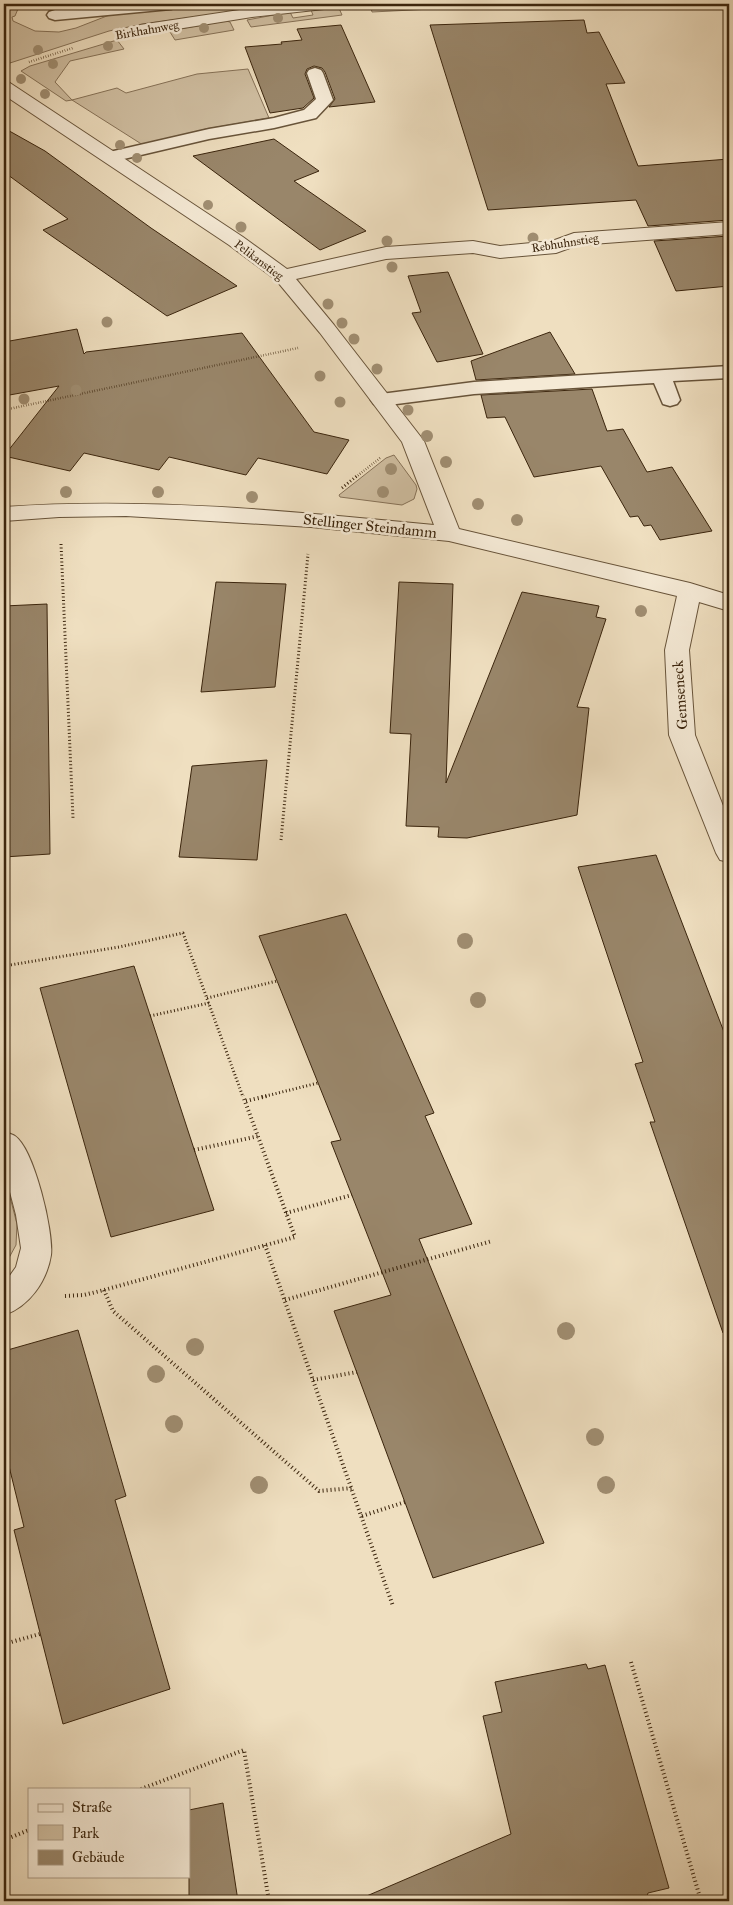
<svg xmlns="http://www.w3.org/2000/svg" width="733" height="1905" viewBox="0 0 733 1905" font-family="'IM FELL Great Primer',serif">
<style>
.green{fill:#d0bfa2;stroke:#867258}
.building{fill:#99866a;stroke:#3b250d}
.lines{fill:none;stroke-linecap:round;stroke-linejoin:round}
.service-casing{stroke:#68543a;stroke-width:3}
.minor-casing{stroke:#68543a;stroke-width:2}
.path-far2{stroke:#3b250d;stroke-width:2.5;stroke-dasharray:0.5 2;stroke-linecap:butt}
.path-far1{stroke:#3b250d;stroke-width:3;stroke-dasharray:1 2.5;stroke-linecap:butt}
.path{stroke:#3b250d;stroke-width:4;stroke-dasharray:1 3;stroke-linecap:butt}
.service{fill:#f5ead6;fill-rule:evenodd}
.minor{fill:#f5ead6;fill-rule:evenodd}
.tree{fill:#a08e72}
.labels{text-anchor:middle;stroke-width:5;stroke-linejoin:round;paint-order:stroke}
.far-street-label{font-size:12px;fill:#3b250d;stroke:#f5ead6}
.street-label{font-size:15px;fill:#3b250d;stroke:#f5ead6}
</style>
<rect width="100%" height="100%" fill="#efdfc0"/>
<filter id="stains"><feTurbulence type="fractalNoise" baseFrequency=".004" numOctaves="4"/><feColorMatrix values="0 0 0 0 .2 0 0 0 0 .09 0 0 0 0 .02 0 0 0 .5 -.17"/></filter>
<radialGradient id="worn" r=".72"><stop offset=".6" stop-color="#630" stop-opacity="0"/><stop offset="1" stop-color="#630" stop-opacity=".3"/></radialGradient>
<!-- green -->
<path class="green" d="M20,4L15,16L12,17L13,21L35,31L59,32L76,28L112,14L201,4H287L143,24L109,31L10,63L4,59V6Z
M370,4H492V6L372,12Z
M338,6L342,15L251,27L247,20L290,12L293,18L313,15L311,10Z
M226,21L230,22L234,30L175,40L170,32L173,30Z
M117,40L124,49L70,61L55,82L72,100L117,88L126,93L197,74L248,69L269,118L206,129L143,145L72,100L66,101L21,71L30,66Z
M394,455L416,485L417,489L414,499L402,505L340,497L339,495L386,458Z
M4,1174L17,1224L16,1245L4,1267Z"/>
<!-- building -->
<path class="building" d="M584,20L587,33L599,32L625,83L606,84L638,166L729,159V220L648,226L636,200L488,210L430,25Z
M341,25L375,102L329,107L335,99L325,72L322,68L314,66L307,69L305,74L314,98L303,108L270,113L245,47L282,44L281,42L302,40L297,29Z
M4,128L45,151L151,228L237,286L167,316L43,230L68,219L4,172Z
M274,139L319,171L294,181L366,231L320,250L193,156Z
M729,236V286L676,291L654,241Z
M448,272L483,354L437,362L412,313L421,312L408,276Z
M77,329L84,354L86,352L242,333L314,432L349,440L327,474L258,458L246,475L169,457L159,470L84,453L70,471L4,456L59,386L4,396V342Z
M550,332L575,374L476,380L471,361Z
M592,389L607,431L623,429L647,472L672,467L712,531L660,540L651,525L644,526L638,516L630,517L601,466L534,477L505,417L487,418L481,395Z
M216,582L286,584L275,687L201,692Z
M399,582L453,584L446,783L522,592L599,606L596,617L606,619L577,707L589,708L577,815L467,838L438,837L439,827L406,826L411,734L390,733Z
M47,604L50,854L4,857V606Z
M267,760L257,860L179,857L192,766Z
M656,855L729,1045V1332L723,1333L650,1122H655L635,1064L643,1062L578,867Z
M346,914L434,1113L425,1116L472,1224L419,1239L544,1543L433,1578L334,1311L391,1295L331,1142L341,1140L259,936Z
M134,966L214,1210L111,1237L40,988Z
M78,1330L126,1496L115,1500L170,1689L63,1724L14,1530L24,1527L4,1446V1351Z
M586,1664L588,1669L605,1665L669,1888L648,1893L645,1901H355L511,1834L483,1716L502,1712L495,1682Z
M223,1803L238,1901H189V1810Z"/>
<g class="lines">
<!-- service casing -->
<g class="service-casing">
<path id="service" d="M124,4H179L177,7L171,9L55,20L49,18L47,15L49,12L55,10Z
M315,68L321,70L323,73L333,100L316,118L274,128L209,139L111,162L105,161L102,157L105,153L209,129L274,118L304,110L316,99L307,73L309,70Z
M729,366V378L673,381L680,400L677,404L670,406L663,404L654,383L474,394L381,406L374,404L371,400L374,396L381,394L474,382Z"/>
</g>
<!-- minor casing -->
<g class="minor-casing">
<path id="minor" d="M280,4H333L330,8L324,9L252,17L146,34L140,33L137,29L140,25L146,24Z
M4,82L10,83L243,237L287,269L386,247L473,241L500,246L552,241L574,233L729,222V234L578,245L556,253L500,258L473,253L386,259L296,279L334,325L424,441L459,529L690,583L729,595V611L699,602L689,650L695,735L729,821V862L720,860L716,853L669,735L665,650L677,596L449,541L311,527L126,516L59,517L4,521V507C148,497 291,511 434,525L402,442L320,333L276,280L229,245L4,95Z
M4,1132C7,1133 12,1134 15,1136C34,1149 54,1232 51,1255C47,1281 29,1307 4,1315V1284L16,1267L21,1248L16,1215L4,1169Z"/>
</g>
<!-- path-far2 -->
<path class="path-far2" d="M4,5L14,4
M29,62L73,48
M4,410L298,348
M356,477L380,458"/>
<!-- path-far1 -->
<path class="path-far1" d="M342,488L358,475
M61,544L73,818
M281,840L308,554
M4,966L119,947L183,933L243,1097
M207,998L277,981
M150,1016L209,1003
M262,1097L318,1083"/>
<!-- path -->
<path class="path" d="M246,1101L267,1096
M194,1150L259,1136
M286,1213L352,1195
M265,1245L393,1606
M104,1290L113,1311L319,1491L352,1488
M65,1296L84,1295L104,1290L295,1237L243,1096
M285,1300L492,1241
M313,1380L357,1372
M362,1516L405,1502
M4,1644L40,1634
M631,1662L701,1901
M141,1789L244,1750L269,1901
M4,1840L29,1830"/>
<!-- service -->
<use href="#service" class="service"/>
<!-- minor -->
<use href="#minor" class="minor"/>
</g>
<!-- trees -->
<g class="tree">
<circle cx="278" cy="18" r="5"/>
<circle cx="204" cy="28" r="5"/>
<circle cx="108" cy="46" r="5"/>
<circle cx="38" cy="50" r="5"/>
<circle cx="53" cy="64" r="5"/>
<circle cx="21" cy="79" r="5"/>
<circle cx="45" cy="94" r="5"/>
<circle cx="120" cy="145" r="5"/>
<circle cx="137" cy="158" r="5"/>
<circle cx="208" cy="205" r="5"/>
<circle cx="241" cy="227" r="5.5"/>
<circle cx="533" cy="238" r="5.5"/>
<circle cx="387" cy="241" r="5.5"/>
<circle cx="392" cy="267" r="5.5"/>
<circle cx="328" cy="304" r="5.5"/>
<circle cx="107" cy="322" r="5.5"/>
<circle cx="342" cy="323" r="5.5"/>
<circle cx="354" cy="339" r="5.5"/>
<circle cx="377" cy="369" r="5.5"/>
<circle cx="320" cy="376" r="5.5"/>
<circle cx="76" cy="390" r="5.5"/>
<circle cx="24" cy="399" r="5.5"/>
<circle cx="340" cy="402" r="5.5"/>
<circle cx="408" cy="410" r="5.5"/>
<circle cx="427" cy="436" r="6"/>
<circle cx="446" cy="462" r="6"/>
<circle cx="391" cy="469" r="6"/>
<circle cx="66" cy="492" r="6"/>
<circle cx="158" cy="492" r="6"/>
<circle cx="383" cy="492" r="6"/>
<circle cx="252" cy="497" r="6"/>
<circle cx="478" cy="504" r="6"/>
<circle cx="517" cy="520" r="6"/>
<circle cx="641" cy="611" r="6"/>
<circle cx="465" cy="941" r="8"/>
<circle cx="478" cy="1000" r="8"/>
<circle cx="566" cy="1331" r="9"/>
<circle cx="195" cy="1347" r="9"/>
<circle cx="156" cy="1374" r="9"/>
<circle cx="174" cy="1424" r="9"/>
<circle cx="595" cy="1437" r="9"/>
<circle cx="259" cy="1485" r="9"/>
<circle cx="606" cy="1485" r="9"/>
</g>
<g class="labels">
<!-- far-street labels -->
<g class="far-street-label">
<text transform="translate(147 30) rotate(-10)" y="4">Birkhahnweg</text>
<text transform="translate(565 243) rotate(-9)" y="4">Rebhuhnstieg</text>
<text transform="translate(259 260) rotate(37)" y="4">Pelikanstieg</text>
</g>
<!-- street labels -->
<g class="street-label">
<text transform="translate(370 526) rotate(6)" y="5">Stellinger Steindamm</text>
<text transform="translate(680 695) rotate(-94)" y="5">Gemseneck</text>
</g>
</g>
<!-- margin -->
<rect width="733" height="1905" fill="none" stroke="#efdfc0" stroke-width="20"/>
<rect x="5" y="5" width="723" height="1895" fill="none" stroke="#3b250d" stroke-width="2.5"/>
<rect x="10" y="10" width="713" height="1885" fill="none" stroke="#3b250d"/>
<!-- legend -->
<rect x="28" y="1788" width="162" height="90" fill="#f5ead6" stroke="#ab9b86"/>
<rect x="38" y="1804" width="25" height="8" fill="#f5ead6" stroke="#ab9b86"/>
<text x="72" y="1812" font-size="15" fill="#3b250d">Straße</text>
<rect x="38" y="1825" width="25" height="15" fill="#d0bfa2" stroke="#ab9b86"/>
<text x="72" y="1838" font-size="15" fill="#3b250d">Park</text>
<rect x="38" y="1850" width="25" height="15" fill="#99866a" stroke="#ab9b86"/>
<text x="72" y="1862" font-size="15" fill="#3b250d">Gebäude</text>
<rect width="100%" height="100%" filter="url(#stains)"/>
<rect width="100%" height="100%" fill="url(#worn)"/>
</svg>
